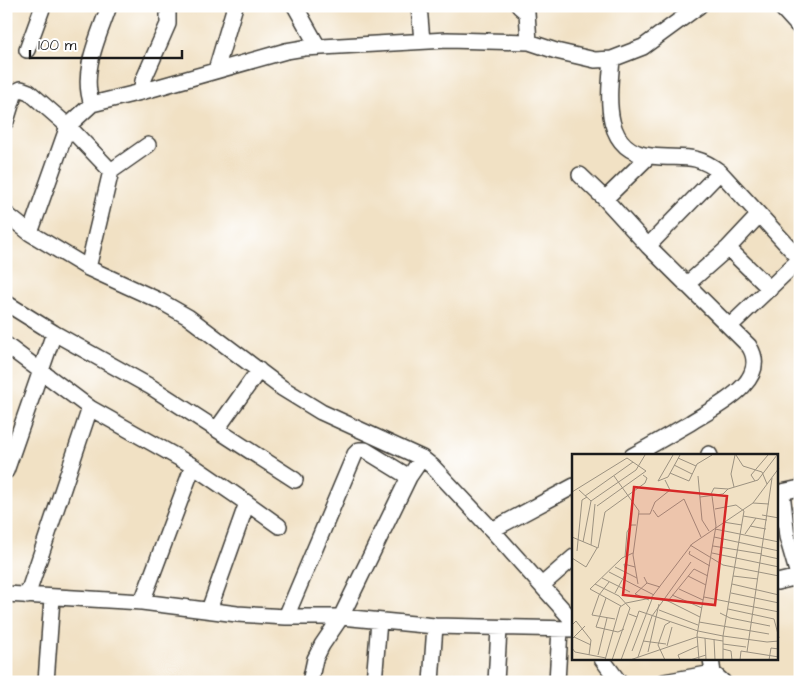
<svg xmlns="http://www.w3.org/2000/svg" width="806" height="688" viewBox="0 0 806 688" font-family="'Architects Daughter',sans-serif">
<style>
.lines{fill:none;stroke-linecap:round;stroke-linejoin:round}
.minor-casing{stroke:#3c3a35;stroke-width:18}
.minor{stroke:#fff;stroke-width:15}
.inset-road{fill:none;stroke:#9c9281;stroke-width:1}
.view{fill:#d62828;fill-opacity:0.15;stroke:#d62828;stroke-width:2.5}
.inset-edge{fill:none;stroke:#1c1c1c;stroke-width:2.5}
</style>
<rect width="100%" height="100%" fill="#fff"/>
<filter id="ink" filterUnits="userSpaceOnUse"><feTurbulence type="fractalNoise" baseFrequency=".02" numOctaves="2"/><feDisplacementMap in="SourceGraphic" scale="10" xChannelSelector="R" yChannelSelector="G"/><feConvolveMatrix kernelMatrix="1 2 1 2 8 2 1 2 1" color-interpolation-filters="sRGB"/></filter>
<filter id="wash" filterUnits="userSpaceOnUse"><feTurbulence type="fractalNoise" baseFrequency=".0096" numOctaves="4" result="noise"/><feDisplacementMap in="SourceGraphic" scale="20" xChannelSelector="R" yChannelSelector="G"/><feGaussianBlur stdDeviation="1.12" result="paint"/><feColorMatrix in="noise" values="0 0 0 0 0 0 0 0 0 0 0 0 0 0 0 0 0 1.4 0 .05"/><feComposite in="paint" operator="in"/></filter>
<g filter="url(#wash)">
<rect width="100%" height="100%" fill="#f1e1c4"/>
</g>
<g filter="url(#ink)">
<g class="lines">
<!-- minor casing -->
<g class="minor-casing">
<path id="minor" d="M295,6L318,47
M419,6L422,41
M519,6L527,13L529,42
M780,6L800,28
M27,50L43,6
M612,59C609,95 601,151 651,156C681,160 693,151 720,172L800,259
M216,70L235,6
M141,92L143,81L168,24V6
M92,104L141,92L286,51L304,48L447,40L529,42L556,51L595,60L612,59L643,47L699,6
M6,121L15,92L21,89L29,92L68,126L111,171
M580,175L605,199
M6,214L30,233L88,268L160,301L188,317L282,388L321,412L422,458L432,466L492,530L574,622
M30,233L68,126L92,104C80,72 99,36 109,6
M648,246L720,172
M728,248L770,289
M88,268L111,171L148,145
M686,285L728,248L759,215
M6,303L54,333L151,387L295,480
M730,326L800,259
M6,345L90,408L193,466L247,503L209,610
M217,429L259,370
M709,454L710,456
M632,456C652,445 671,434 690,423C713,408 772,382 749,346L648,246L605,199L649,156
M6,471L54,333
M782,492L787,537L800,582
M777,493L800,488
M247,503L279,526
M492,530L574,486
M777,582L798,577
M542,585L574,557
M6,594L142,602L237,614L286,617H341L435,626L574,629
M27,596L90,408
M142,602L193,466
M286,617L355,454L359,450H365L409,477
M602,659L619,682
M711,659L713,673L723,682
M46,682L52,598
M310,682L315,659L322,645L341,617L409,477L422,458
M374,682L379,621
M431,682L435,626
M496,682L499,629
M557,682L560,629
M664,682L713,673"/>
</g>
<!-- minor -->
<use href="#minor" class="minor"/>
</g>
</g>
<!-- overview -->
<g transform="translate(572 454)">
<rect width="206" height="206" fill="#f1e1c4"/>
<path class="inset-road" d="M164,1L171,12L190,18L195,30M106,4L124,12M102,11L120,20M98,19L117,27L125,10L140,1M42,22L67,57L61,101L66,130M126,22L130,66L137,77M86,27L96,23L108,1M86,27L101,1M183,27L179,21L196,1M162,33L159,20L163,1M7,36L19,47L11,88M0,38L55,4L74,17L25,52M13,42L61,8M138,42L142,34L156,35L186,26L205,1M128,43L151,40L156,35M19,47L64,16L73,1M181,49L197,50M143,55L164,51L172,57L151,182V206M81,56L86,63L112,45L129,83M67,60H78L83,48L98,36L93,26M190,61L207,64M171,62L195,66M151,68L170,71M178,72L194,75M143,75L207,88M173,80L184,64M0,83L26,94L33,58L73,29L75,24L71,21M142,83L207,97M19,91L23,50M118,91L151,111L207,122M141,92L190,100M5,97L10,46L15,43M118,97L117,100L138,112M140,99L207,113M189,101L207,105M53,103L55,78L59,71H64M0,104L14,113L25,94M43,113L65,124M37,118L82,141M116,122L134,131M161,122L186,125M72,123L75,129L88,133M30,124L58,138M37,128L27,141L20,161L43,165M75,129L63,140L77,146M23,130L47,142L58,154L40,206M160,130L207,141M107,135L131,146M43,139L54,119L52,110L63,113M159,139L207,149M100,141L130,154M132,143L207,158M34,144L24,173L46,178L52,175M79,144L96,147L122,115L136,122M96,147L128,163M49,152L18,135L50,104L61,99M156,155L202,165L207,184M87,156L126,171M148,159L158,164L198,172M57,160L65,163L67,157L126,177L151,182L195,188L207,187M127,168L197,180M0,171L4,167L19,186L17,201M2,183L19,191M133,184L134,206M0,185L13,172M142,185L143,206M71,187L94,190M151,190L174,193M95,192L100,173M0,194L3,198L34,204M151,195L159,197L160,206M60,197L80,145M76,198L87,150M175,198L200,24M26,201L35,164M66,203L80,162L119,108M33,206L48,153L54,149L79,144L120,90L181,49L207,14M49,206L65,163M58,206L125,183L151,187M93,206L86,191L93,171L98,168M108,206L106,201L126,192M118,206L134,201M127,206L125,181L144,72L140,42M168,206L169,197L207,203M197,206L199,194L207,195"/>
<path class="view" d="M62,33L155,42L143,151L51,141Z"/>
<rect width="206" height="206" class="inset-edge"/>
</g>
<!-- margin -->
<rect width="806" height="688" fill="none" stroke="#fff" stroke-width="25"/>
<!-- scale -->
<path d="M30 50v8h152v-8" fill="none" stroke="#1c1c1c" stroke-width="2.5"/>
<text x="38" y="50" font-size="15" fill="#1c1c1c" stroke="#ffffff" stroke-width="4" paint-order="stroke">100 m</text>
</svg>
